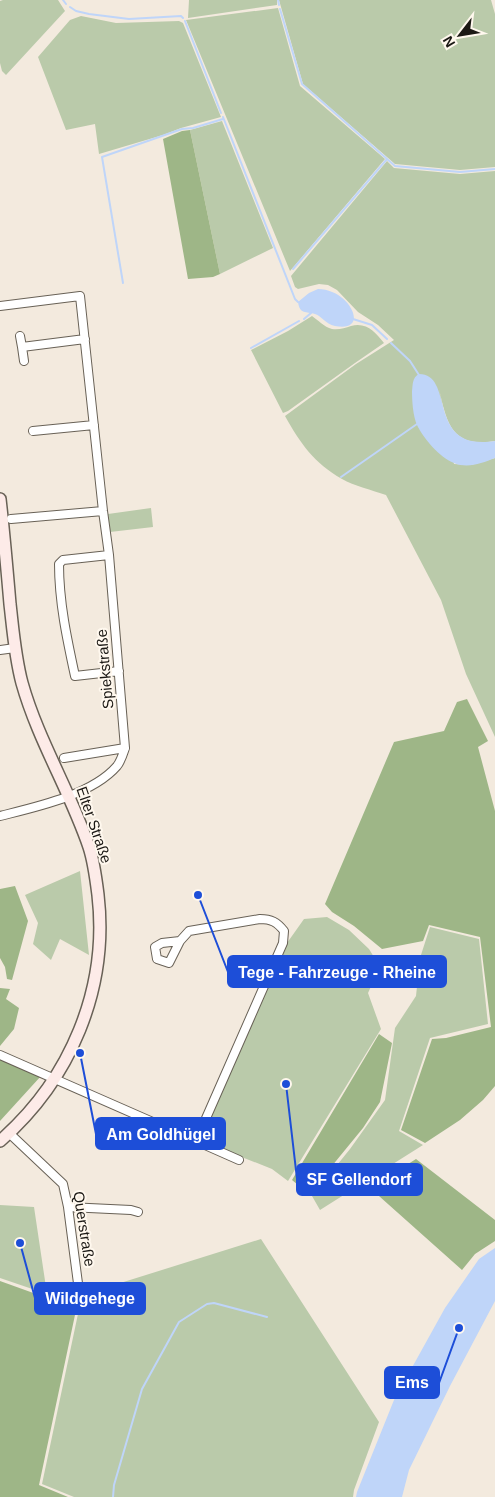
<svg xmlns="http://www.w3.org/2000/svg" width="495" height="1497" viewBox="0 0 495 1497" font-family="Helvetica,sans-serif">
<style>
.green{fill:#bacaaa}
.forest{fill:#9eb687}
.water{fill:#bfd5f9}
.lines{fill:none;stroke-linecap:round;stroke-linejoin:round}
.stream{stroke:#bfd5f9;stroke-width:2}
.street-casing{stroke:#686156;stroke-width:10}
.secondary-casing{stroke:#686156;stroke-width:14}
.street{stroke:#fff;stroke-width:8}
.secondary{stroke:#fdebe8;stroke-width:11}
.labels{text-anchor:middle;stroke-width:4;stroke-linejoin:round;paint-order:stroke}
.street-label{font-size:15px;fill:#1b1814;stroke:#fff8ee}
.leader{fill:none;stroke:#1d4ed8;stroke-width:2}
.callout-dot{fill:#1d4ed8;stroke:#fff8ee;stroke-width:2}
.callout{fill:#1d4ed8;stroke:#1d4ed8;stroke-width:2}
.callout-label{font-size:16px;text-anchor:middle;font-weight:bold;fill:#fff}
</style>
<rect width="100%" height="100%" fill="#f3eade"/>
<!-- green -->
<path class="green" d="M3,0H58L65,11L6,75L2,71L0,63V1Z
M189,0H277V5L188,18Z
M279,0H491L495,14V167L460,170L395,164L303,84Z
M278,8L300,86L385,159L290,271L186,20Z
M81,16L116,23L179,21L183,23L221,117L181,128L163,135L99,154L95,124L66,130L38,57L70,20Z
M222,121L273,248L220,274L190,130Z
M387,161L394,168L460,174L495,171V441C452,448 447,424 439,389L454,464L471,465L495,458V737L466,674L441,600L386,495C372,490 354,486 342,479C314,463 300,443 285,416L356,364L394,340L378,325L358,312L337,290L328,285L319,284L298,289L295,287L291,276Z
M312,316C318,320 324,327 332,329C339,330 345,328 351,326C367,322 375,332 384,343L355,363L288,411L283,413L251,350L288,331Z
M151,508L153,527L110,532L108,514Z
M80,871L89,955L60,939L51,960L33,944L38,923L25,895Z
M327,917L349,930L369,949L380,967L368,993L381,1029L288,1181L272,1169L199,1140L287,943L304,919Z
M430,927L479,939L488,1024L430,1038L399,1131L423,1145L320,1210L312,1196L350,1149L385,1100L395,1028L416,996L420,958Z
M0,1205L34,1207L47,1294L0,1278Z
M261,1239L379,1422L354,1490L353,1497H74L42,1484L82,1295Z"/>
<!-- forest -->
<path class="forest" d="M190,130L220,274L213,277L188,279L163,139L182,131Z
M467,699L488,741L478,747L495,811V1086L483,1100L460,1120L425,1143L401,1130L432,1039L446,1038L491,1027L480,937L429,925L423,941L382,949L354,926L332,912L325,904L394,742L444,731L457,702Z
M15,886L28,921L12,980L7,979L5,967L0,958V889Z
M0,988L10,989L6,999L19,1008L14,1029L0,1046Z
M379,1034L392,1043L380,1102L363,1128L309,1194L292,1180Z
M0,1058L41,1076L0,1121Z
M416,1159L495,1220V1241L475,1254L462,1270L370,1188Z
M0,1281L50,1299L79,1296L39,1485L68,1497H0Z"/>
<!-- water -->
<path class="water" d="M318,289C350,289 371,333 335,326C325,324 322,316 315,314C306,311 300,315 298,302L309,293Z
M419,374C456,374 425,452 495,441V458C482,463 468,469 454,463C439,457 424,439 417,425C413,416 412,401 412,391C413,384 412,378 419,374Z
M495,1248V1301L450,1386L409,1470L402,1497H356L357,1492L394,1400L445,1308L479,1259Z"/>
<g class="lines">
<!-- stream -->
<path class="stream" d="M63,0L66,4
M278,0L279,5
M70,7L76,11L89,14L129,19L181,16L183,18
M280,9L302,84L395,166L460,172L495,169
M185,21L221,113
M223,117L295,299L298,302
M293,269L387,159
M123,283L102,157L182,129L193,128L223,119
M304,319L311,313
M353,319L372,325L387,339
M391,343L410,361L419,375
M251,348L299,321
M341,477L417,424
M113,1497L114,1485L142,1389L179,1322L207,1304L214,1303L267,1317"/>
<!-- street casing -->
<g class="street-casing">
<path id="street" d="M0,306L80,296L103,511L109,555L125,748C123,754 121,761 117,766C92,795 36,807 0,816
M20,336L22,347
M24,361L22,347L85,339
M33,431L94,425
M11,519L103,511
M109,555L63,560L59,564C59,602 67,639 75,676L119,671
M0,650L15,648
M64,758L125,748
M0,1055L196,1141L283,943L284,931C277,922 271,919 260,919L189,931L180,941L169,963L157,959L155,947L162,943L180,941
M9,1133L63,1184L68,1207L79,1291
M196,1141L239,1160
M68,1207L131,1210L138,1212"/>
</g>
<!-- secondary casing -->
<g class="secondary-casing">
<path id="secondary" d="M0,499C4,534 7,569 10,604C13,630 15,657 22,683C38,740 70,791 89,847C94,862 96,879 98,895C109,989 70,1080 0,1141"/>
</g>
<!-- street -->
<use href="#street" class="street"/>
<!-- secondary -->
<use href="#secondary" class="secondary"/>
</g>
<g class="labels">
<!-- street labels -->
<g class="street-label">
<text transform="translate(105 669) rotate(-95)" y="5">Spiekstraße</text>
<text transform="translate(94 825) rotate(71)" y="5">Elter Straße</text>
<text transform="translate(84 1229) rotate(81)" y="5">Querstraße</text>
</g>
</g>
<!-- callouts -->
<path class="leader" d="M198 895L228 972M80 1053L96 1134M286 1084L297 1179M20 1243L35 1298M459 1328L439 1383"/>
<g class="callout-dot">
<circle cx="198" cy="895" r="5"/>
<circle cx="80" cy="1053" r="5"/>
<circle cx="286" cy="1084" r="5"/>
<circle cx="20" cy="1243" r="5"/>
<circle cx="459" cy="1328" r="5"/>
</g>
<g class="callout">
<rect x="228" y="956" width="218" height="31" rx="5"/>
<rect x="96" y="1118" width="129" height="31" rx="5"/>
<rect x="297" y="1164" width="125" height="31" rx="5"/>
<rect x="35" y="1283" width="110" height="31" rx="5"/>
<rect x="385" y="1367" width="54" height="31" rx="5"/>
</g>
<g class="callout-label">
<text x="337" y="978">Tege - Fahrzeuge - Rheine</text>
<text x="161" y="1140">Am Goldhügel</text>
<text x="359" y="1185">SF Gellendorf</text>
<text x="90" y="1304">Wildgehege</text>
<text x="412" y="1388">Ems</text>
</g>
<!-- north arrow -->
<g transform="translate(460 35) rotate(239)" stroke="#fff8ee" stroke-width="4" paint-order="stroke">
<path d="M0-4L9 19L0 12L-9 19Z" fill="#1b1814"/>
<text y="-8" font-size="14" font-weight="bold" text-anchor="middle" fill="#1b1814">N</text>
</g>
</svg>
